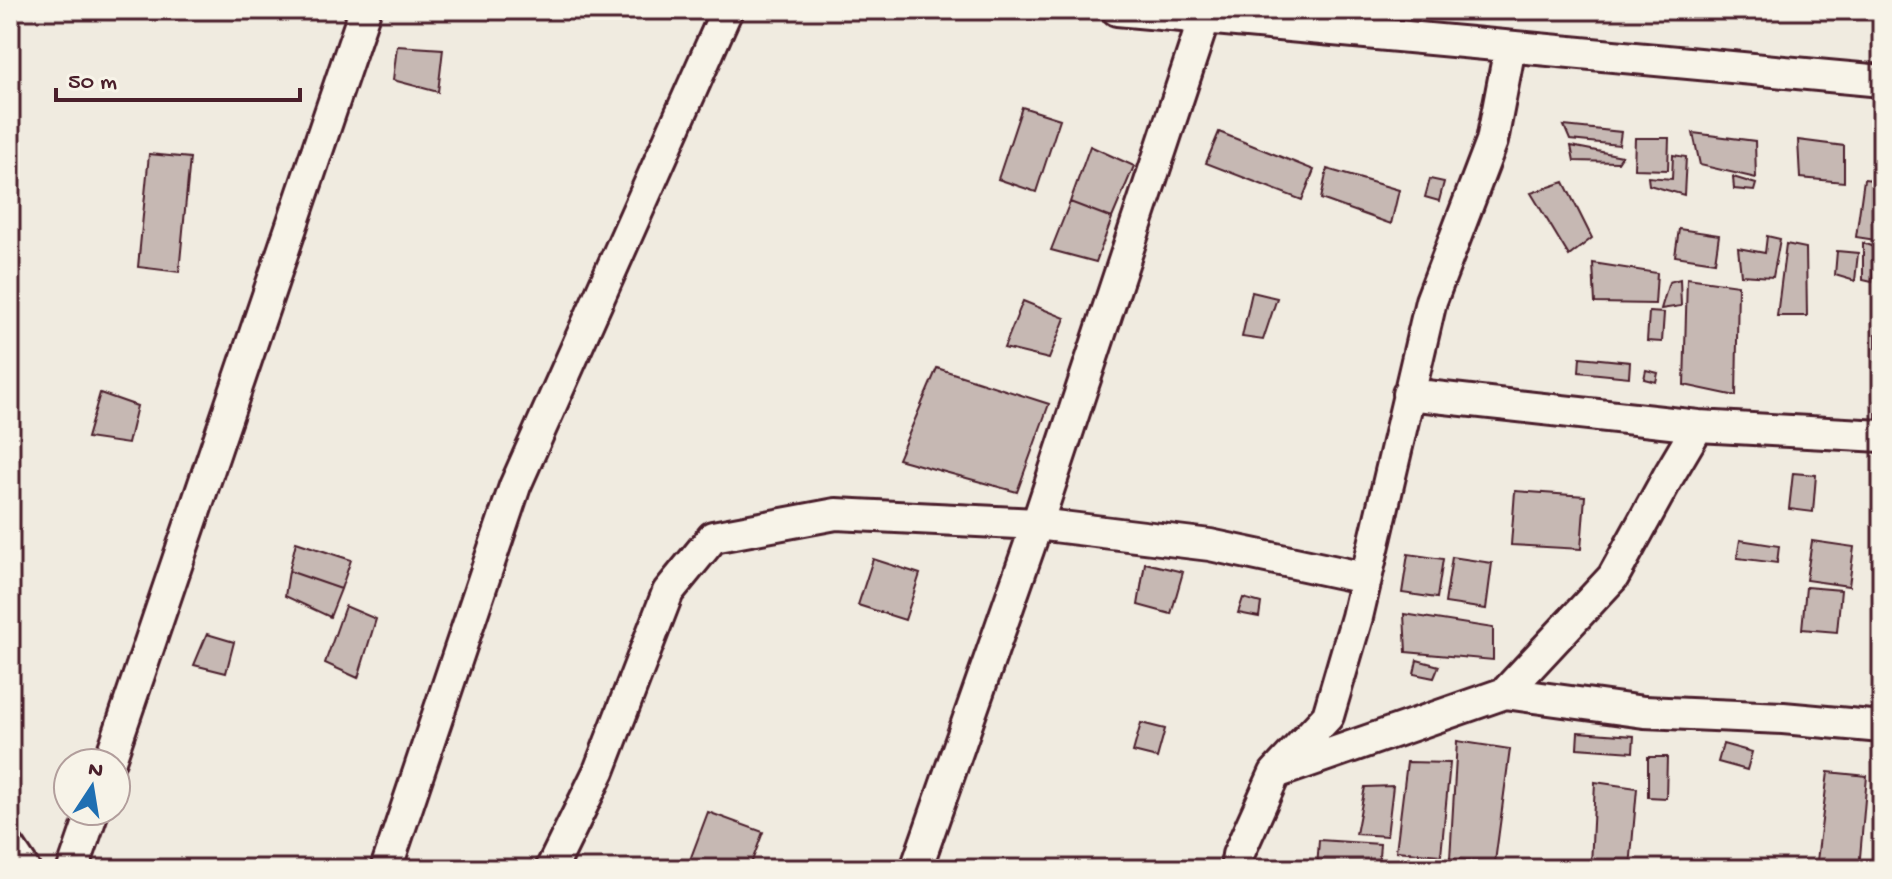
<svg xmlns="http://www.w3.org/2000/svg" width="1892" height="879" viewBox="0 0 1892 879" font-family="'Gochi Hand',sans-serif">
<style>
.building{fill:#c6b8b3;stroke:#4a1f2b;stroke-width:2}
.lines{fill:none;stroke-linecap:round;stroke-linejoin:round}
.minor-casing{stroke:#4a1f2b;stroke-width:36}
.minor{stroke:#f7f3e8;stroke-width:30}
</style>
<rect width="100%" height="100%" fill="#f0ebe0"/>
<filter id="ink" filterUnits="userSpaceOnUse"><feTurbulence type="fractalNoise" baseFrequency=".0125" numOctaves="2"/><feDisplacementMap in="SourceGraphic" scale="16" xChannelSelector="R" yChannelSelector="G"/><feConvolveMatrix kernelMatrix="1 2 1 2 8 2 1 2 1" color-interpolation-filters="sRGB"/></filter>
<g filter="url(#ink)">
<!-- building -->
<path class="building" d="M397,46L443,49L438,92L393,80Z
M1022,107L1060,119L1036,192L998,179Z
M1564,126L1621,132L1619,145L1570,140Z
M1219,132L1314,170L1302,200L1206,163Z
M1693,133L1755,141L1756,178L1700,165Z
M1635,138H1669L1668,170L1634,169Z
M1798,140L1844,146V182L1800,178Z
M1090,146L1134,166L1112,218L1070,202Z
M1571,146L1622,156L1618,162L1574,161Z
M149,154L190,158L179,272L138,267Z
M1673,155L1686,157L1684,195L1649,185L1648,177L1672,179Z
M1327,169L1399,190L1391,224L1321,199Z
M1733,177L1756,184L1754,191L1734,189Z
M1430,179L1444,182L1439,201L1425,197Z
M1864,179L1882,181V241L1856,237Z
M1564,182L1592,238L1569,256L1531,193Z
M1070,202L1112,218L1096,262L1051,250Z
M1679,229L1719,235L1715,262L1675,256Z
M1767,236L1780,239L1773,277L1741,275L1738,248L1765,253Z
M1863,243L1876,248L1872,282L1863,280Z
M1786,244L1806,248L1807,316H1777Z
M1837,251L1858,253L1855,281L1835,275Z
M1593,263L1657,273L1655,304L1595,303Z
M1687,278L1738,285L1736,396L1684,385Z
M1680,279L1681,306L1661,309L1669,282Z
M1252,292L1277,298L1263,340L1242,337Z
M1876,292L1882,293V422H1876Z
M1023,301L1065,318L1049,359L1004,348Z
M1649,312L1664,313L1662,342L1647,341Z
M1580,357L1630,362L1629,377L1579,372Z
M937,368L1049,404L1017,492L898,459Z
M1646,370L1658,373L1656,382L1644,379Z
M100,393L137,406L128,444L87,438Z
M1793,473L1816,475L1813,512L1789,509Z
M1515,491L1585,496L1581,549L1511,545Z
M1740,540L1779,546L1777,563L1737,558Z
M1812,541L1854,547L1849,586L1806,580Z
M296,542L351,560L341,589L289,571Z
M1408,554L1443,559L1437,598L1402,593Z
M1452,557L1492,563L1486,609L1445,603Z
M873,559L920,574L905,620L858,605Z
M1145,563L1183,572L1171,614L1138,605Z
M289,571L341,589L330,617L285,596Z
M1806,587L1841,590L1837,632L1802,629Z
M1243,598L1261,603L1259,617L1238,613Z
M345,606L376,619L358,678L325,663Z
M1404,614L1493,628V660L1406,652Z
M207,634L234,642L226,673L194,665Z
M1417,660L1439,666L1434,678L1414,674Z
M1141,723L1165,729L1157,758L1133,752Z
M1578,732L1634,736L1633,752L1577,748Z
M1457,741L1510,749L1495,862L1450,859Z
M1723,744L1752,752L1747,770L1718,762Z
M1648,757H1667L1666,798L1648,797Z
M1407,762L1450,763L1441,855L1396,851Z
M1828,772L1867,776L1859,869H1816Z
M1595,782L1637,788L1630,868L1591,865Z
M1393,786L1387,836L1356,834L1365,787Z
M708,812L763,832L749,869H713L690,860Z
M1319,840L1380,844L1378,869H1317Z
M1662,865L1696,869H1662Z"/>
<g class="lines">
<!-- minor casing -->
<g class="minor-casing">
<path id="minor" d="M1117,10L1882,81
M1408,394L1698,426L1882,436
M1505,693L1644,712L1783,718L1882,727
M109,763L365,10
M1281,771L1505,693L1613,577L1669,475L1698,426
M10,848L24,869
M73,869L93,811
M386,869L515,486L727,10
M551,869L599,771L668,592L713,537L836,514L1037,524L1210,545L1365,578
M916,869L1037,524L1207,10
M1236,869L1238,855L1275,773L1328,716L1357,617L1431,301L1492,141L1510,47"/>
</g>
<!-- minor -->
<use href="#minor" class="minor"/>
</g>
</g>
<!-- margin -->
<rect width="1892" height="879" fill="none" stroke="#f7f3e8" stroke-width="40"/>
<rect x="20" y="20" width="1852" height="839" fill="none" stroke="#4a1f2b" stroke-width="3" filter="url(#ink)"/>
<!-- north arrow -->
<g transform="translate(92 787) rotate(12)"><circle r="38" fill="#f7f3e8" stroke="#b29e9c" stroke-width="2"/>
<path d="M0-6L14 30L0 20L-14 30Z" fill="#1f6fb2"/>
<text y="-12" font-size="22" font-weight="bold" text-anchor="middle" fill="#4a1f2b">N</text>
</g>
<!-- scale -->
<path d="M56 88v12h244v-12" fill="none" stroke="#4a1f2b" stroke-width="4"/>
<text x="68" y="88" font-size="24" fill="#4a1f2b" stroke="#f7f3e8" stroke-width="6" paint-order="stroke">50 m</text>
</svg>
